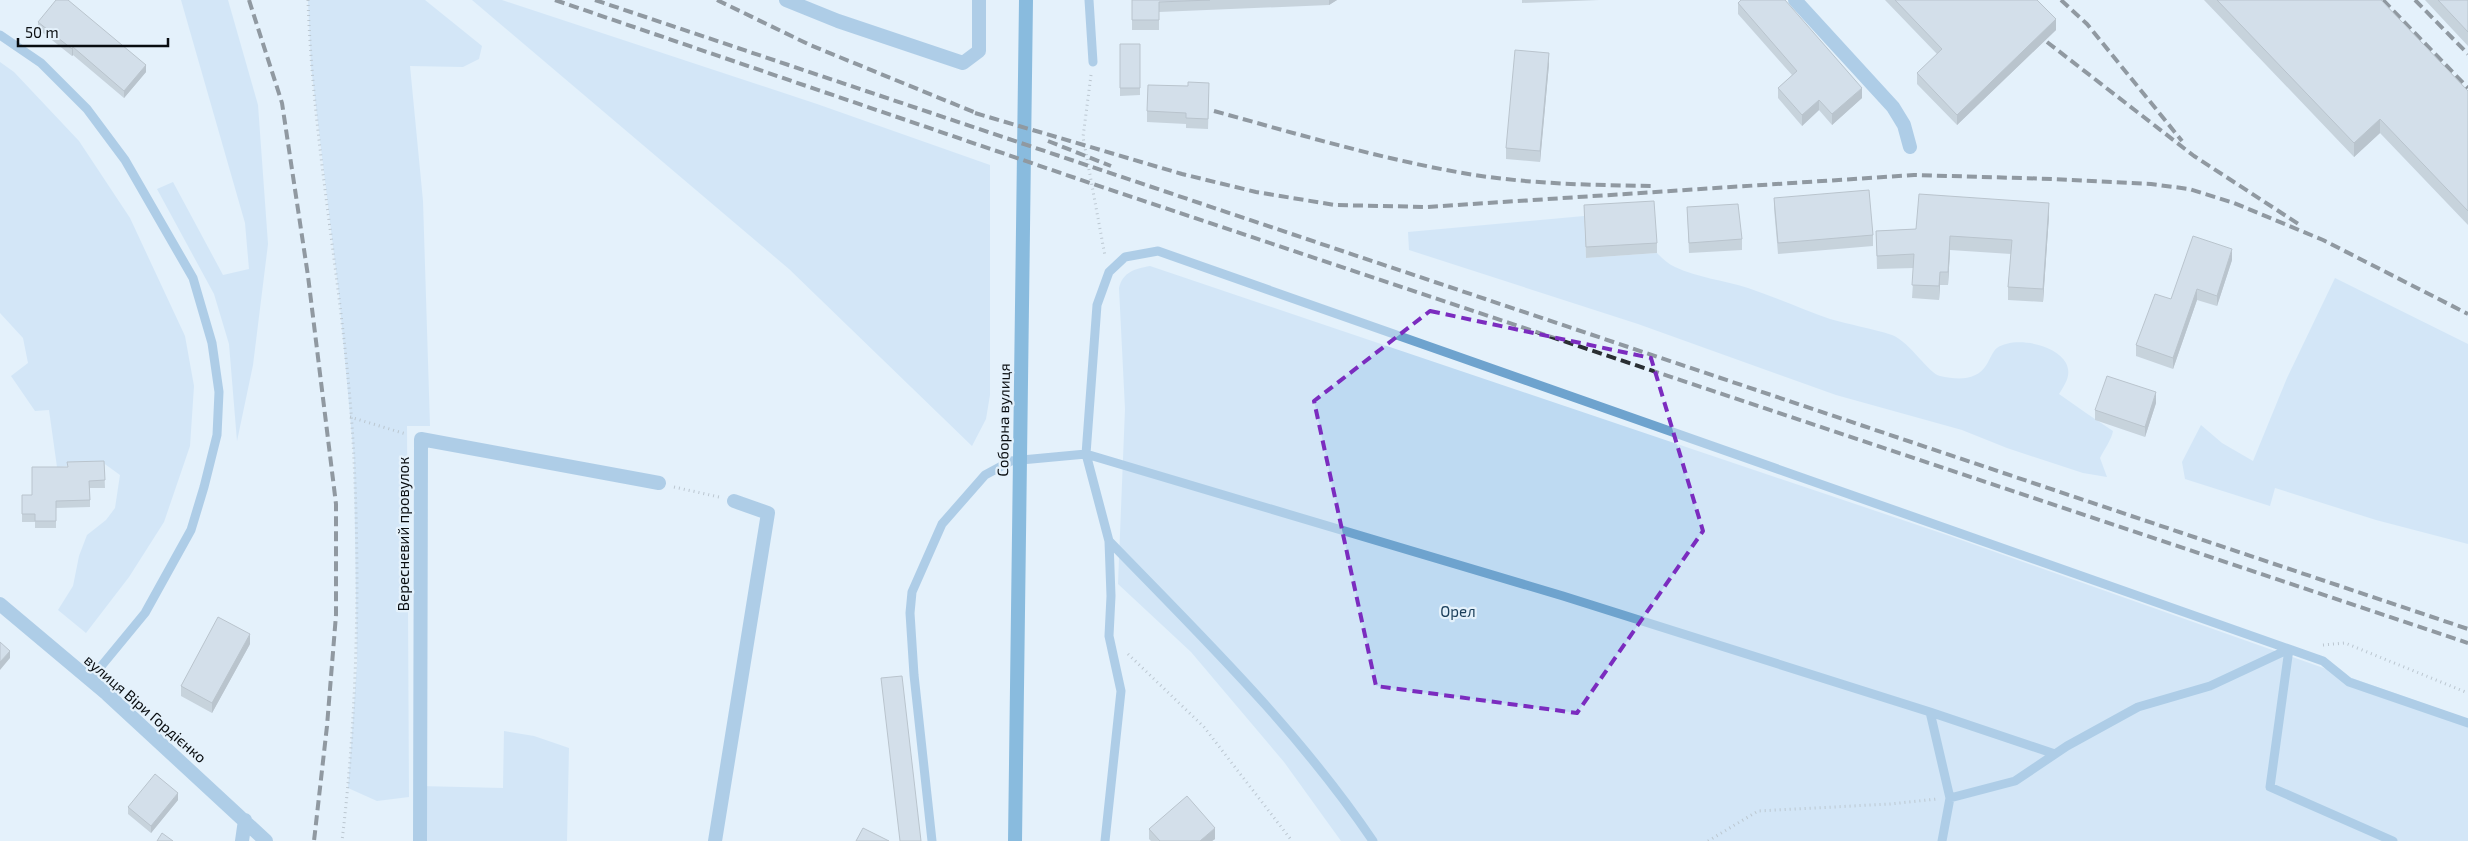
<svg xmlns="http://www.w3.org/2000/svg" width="2468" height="841" viewBox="0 0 2468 841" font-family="'Exo 2',sans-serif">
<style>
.green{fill:#bedaf2}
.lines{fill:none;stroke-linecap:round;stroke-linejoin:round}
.path{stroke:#8b959c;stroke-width:3;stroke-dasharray:1 4;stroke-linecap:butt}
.service{stroke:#6ea3ce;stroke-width:9}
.minor{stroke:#6ea3ce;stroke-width:14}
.secondary{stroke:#1c7bbb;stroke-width:14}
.rail{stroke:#2a2f33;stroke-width:4;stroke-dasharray:10 5;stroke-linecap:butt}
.wall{fill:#a4afb7}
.shaded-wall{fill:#868e95}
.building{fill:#bfcbd5;stroke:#868e95}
.marked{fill:none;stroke:#7b2cbf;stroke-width:4;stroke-dasharray:10 6;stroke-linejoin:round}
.labels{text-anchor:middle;stroke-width:4.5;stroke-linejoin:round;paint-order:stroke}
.street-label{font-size:15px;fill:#090d10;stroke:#e4f1fb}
.park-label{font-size:15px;fill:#1a3e5a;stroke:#e4f1fb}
</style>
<rect width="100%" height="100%" fill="#e4f1fb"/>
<!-- green -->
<path class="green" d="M181,0H228L258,105L268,244L253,365L237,441L229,344L214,294L157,189L173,182L223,275L249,269L245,223Z
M308,0H425L482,46L479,59L463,67L410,66L423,201L430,426H407L409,797L377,801L348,788L357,663L354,459L339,295L311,66Z
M472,0H502L817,104L990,165V395L986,419L972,446L789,269Z
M0,62L14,72L79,141L130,218L185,336L194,386L190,446L164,522L129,577L86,633L58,610L73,586L79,556L87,535L106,520L115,508L120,475L102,462L57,467L49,410L35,411L11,376L28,363L23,338L0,313Z
M1584,216L1586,258L1657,253C1662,258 1668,264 1675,267C1698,278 1724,280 1748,288C1775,297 1802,309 1830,319C1850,325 1871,328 1892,335C1910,342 1929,374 1940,376C1958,380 1977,381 1987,364C1990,359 1993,351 1997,348C2014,336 2056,344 2066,363C2072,375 2065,384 2059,394C2077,407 2095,419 2113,431C2111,441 2104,449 2100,458L2107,477L2083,473L2007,448L1962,430L1836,395L1638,324L1409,250L1408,232Z
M1150,266L1950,536L2468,719V841H1341L1284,762L1191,652L1118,584L1125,409L1119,288C1123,272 1134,269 1150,266Z
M2335,278L2468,344V544L2376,520L2275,488L2270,506L2185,479L2182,462L2201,425L2222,443L2253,461L2287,378Z
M504,731L534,736L569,748L567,841H420L419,786L503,788Z"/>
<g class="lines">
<!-- path -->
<path class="path" d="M308,0C313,154 347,306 354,460C360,587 357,715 342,841
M1091,75L1083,137L1105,256
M350,417L406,434
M674,487L719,497
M2323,645L2345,643L2468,693
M1128,654L1204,727L1292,841
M1708,841L1758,811L1890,804L1937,799"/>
<!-- service -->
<path class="service" d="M1089,0L1093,62
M0,35L41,63L87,109L125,160L193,278L212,343L219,392L217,435L204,487L191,530L145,613L89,681
M1109,541C1202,637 1298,730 1373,841
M1930,712L2055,754
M1950,798L2015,781L2067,746L2138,707L2210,686L2289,649L2323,661L2349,682L2468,723
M932,841L914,675L910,613L912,592L942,524L985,475L1011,461L1086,454L1563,596L1930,712L1950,798L1942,841
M1105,841L1121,691L1109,636L1111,596L1109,541L1086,454L1097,305L1109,272L1125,257L1158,251L2289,649L2270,787L2393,841"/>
<!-- minor -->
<path class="minor" d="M786,0L838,21L963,63L979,51V0
M1795,0L1893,107L1904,125L1910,147
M0,604L107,694L266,841
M242,841L245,820
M420,841L421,439L659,483
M715,841L768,513L734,501"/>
<!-- secondary -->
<path class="secondary" d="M1015,841L1026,0"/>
<!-- rail -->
<path class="rail" d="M249,0L282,103L308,276L336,504V615L327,726L314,841
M555,0L1090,183L2468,643
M595,0L2468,629
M717,0L810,45L981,115
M2061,0L2087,24L2182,141
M2383,0L2468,88
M2415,0L2468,54
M2047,42L2194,156L2300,225
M1214,111C1294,133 1374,157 1457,172C1522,184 1588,185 1653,186
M975,113L1182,174L1256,192L1335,205L1427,207L1914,175L2054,179L2151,184L2189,189L2234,203L2323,240L2468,314
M1048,141L1111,166"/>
</g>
<!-- wall -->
<path class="wall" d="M1132,0H1337L1329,5L1159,12V30H1132Z
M1522,0H1599L1522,3Z
M1885,0H2037L2056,30L1957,125L1917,84V73L1937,54Z
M2204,0H2381L2468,91V225L2380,133L2354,157Z
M2425,0H2468V46Z
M1738,3L1862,98L1832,125L1819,110L1802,126L1778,98V88L1792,75L1738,14Z
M38,22L146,72L124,98L73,55L72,56L38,29Z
M1120,44L1140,88V95L1120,96Z
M1549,64L1540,162L1506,159V148Z
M1209,94L1208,129L1186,128V124L1147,122V111Z
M1774,198L1873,235V246L1778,254L1774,208Z
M1584,205L1657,243V253L1586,258Z
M1687,207L1742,239V250L1689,253Z
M2049,216L2043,302L2008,300V287L2011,254L1950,250L1948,285H1940L1939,300L1912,298L1914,268L1877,269L1876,231L1916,229Z
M2232,260L2217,306L2197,300L2173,369L2136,356V345L2171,299Z
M2156,403L2145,437L2095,420V410Z
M104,461L105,488H90V507L56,508V528H35V522H22V495H32L68,467Z
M250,644L212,713L181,696V686Z
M178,800L151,833L128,814V807Z
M1149,829L1215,839L1212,841H1151L1149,839Z"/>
<!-- shaded-wall -->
<path class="shaded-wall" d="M1329,0H1337L1329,5Z
M2056,19V30L1957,125V115Z
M73,47V55L72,56V49Z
M1549,53V64L1540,162V151Z
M146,65V72L124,98V91Z
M1862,88V98L1832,125V114Z
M1819,100V110L1802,126V115Z
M2380,119V133L2354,157V143Z
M2049,203V216L2043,302V289Z
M1950,236V250L1948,285V272Z
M2232,249V260L2217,306V296Z
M1940,272V285L1939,300V286Z
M2197,289V300L2173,369V358Z
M2156,392V403L2145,437V427Z
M250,634V644L212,713V703Z
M10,651V658L0,670V662Z
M178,793V800L151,833V826Z
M1215,828V839L1212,841H1200Z"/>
<!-- building -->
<path class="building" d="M56,0H68L146,65L124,91L73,47L72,49L38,22Z
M1132,0H1210L1159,2V20H1132Z
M1741,0H1785L1862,88L1832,114L1819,100L1802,115L1778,88L1797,71L1738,3Z
M1895,0H2037L2056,19L1957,115L1917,73L1942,49Z
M2217,0H2381L2468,91V211L2380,119L2354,143Z
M2438,0H2468V32Z
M1120,44H1140V88H1120Z
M1515,50L1549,53L1540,151L1506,148Z
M1188,82L1209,83L1208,119L1186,118V113L1147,111L1148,85L1188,86Z
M1869,190L1873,235L1778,243L1774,198Z
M1919,194L2049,203L2043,289L2008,287L2012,240L1950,236L1948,272H1940L1939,286L1912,285L1914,254L1877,256L1876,231L1916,229Z
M1654,201L1657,243L1586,247L1584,205Z
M1738,204L1742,239L1689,243L1687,207Z
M2193,236L2232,249L2217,296L2197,289L2173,358L2136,345L2155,294L2171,299Z
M2107,376L2156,392L2145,427L2095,410Z
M104,461L105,480L89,481L90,500L56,501V521H35V514H22V495H32V467H68L67,462Z
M218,617L250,634L212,703L181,686Z
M0,642L10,651L0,662Z
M902,676L921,841H900L881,678Z
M155,774L178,793L151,826L128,807Z
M1187,796L1215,828L1200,841H1160L1149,829Z
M863,828L889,841H856Z
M162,833L173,841H157Z"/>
<!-- marked area -->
<path d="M0 0H2468V841H0ZM1430,311L1651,358L1703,531L1577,713L1376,686L1314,401Z" fill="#e4f1fb" fill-opacity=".55" fill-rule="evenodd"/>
<path class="marked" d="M1430,311L1651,358L1703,531L1577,713L1376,686L1314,401Z"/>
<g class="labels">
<!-- street labels -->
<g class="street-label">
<text transform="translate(1004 420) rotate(-89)" y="5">Соборна вулиця</text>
<text transform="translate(404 534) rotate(-90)" y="5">Вересневий провулок</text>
<text transform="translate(145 709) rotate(41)" y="5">вулиця Віри Гордієнко</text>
</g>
<!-- park labels -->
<g class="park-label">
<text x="1458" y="617">Орел</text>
</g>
</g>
<!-- scale -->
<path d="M18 38v8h150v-8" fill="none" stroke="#090d10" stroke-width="2.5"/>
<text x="25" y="38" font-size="15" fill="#090d10" stroke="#e4f1fb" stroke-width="4" paint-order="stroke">50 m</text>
</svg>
